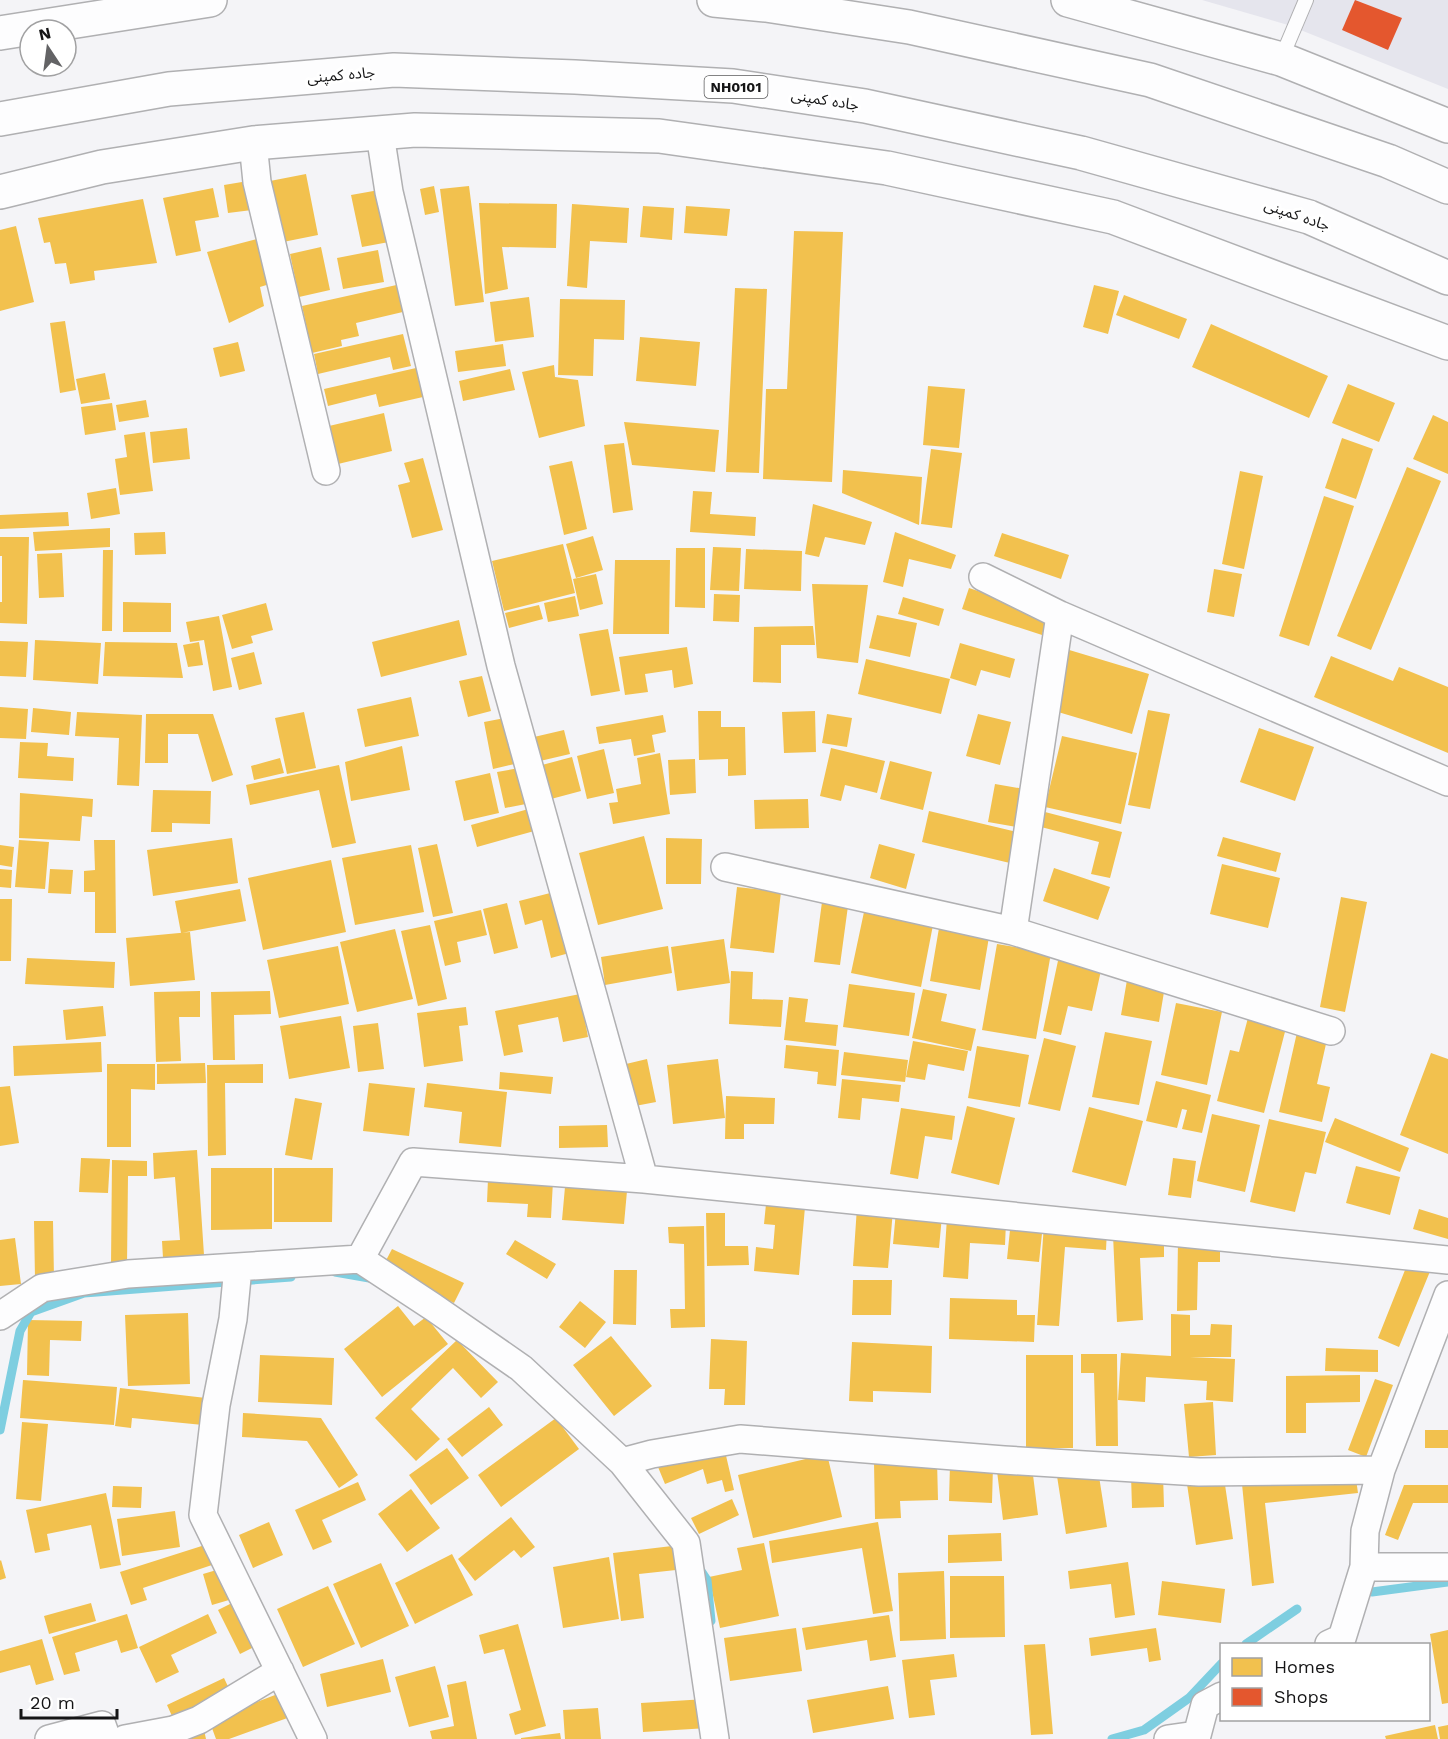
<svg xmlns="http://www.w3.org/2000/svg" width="1448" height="1739" viewBox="0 0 1448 1739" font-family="'Work Sans','Noto Sans Arabic',sans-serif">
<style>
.built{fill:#e5e5ed}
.homes{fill:#f2c14e}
.shops{fill:#e4572e}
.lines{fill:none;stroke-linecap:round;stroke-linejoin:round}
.stream{stroke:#7ecee0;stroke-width:9}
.service-casing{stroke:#b0b0b2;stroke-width:16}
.minor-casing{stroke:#b0b0b2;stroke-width:30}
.tertiary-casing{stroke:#b0b0b2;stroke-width:36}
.trunk-casing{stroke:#b0b0b2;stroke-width:36}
.service{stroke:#fdfdfe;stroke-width:14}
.minor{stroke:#fdfdfe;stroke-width:27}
.tertiary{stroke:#fdfdfe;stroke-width:33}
.trunk{stroke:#fdfdfe;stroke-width:33}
.labels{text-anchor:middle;stroke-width:6;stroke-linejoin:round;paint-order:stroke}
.shield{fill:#fff;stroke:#5b5b5c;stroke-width:1.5}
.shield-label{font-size:14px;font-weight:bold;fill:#151516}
.street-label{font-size:15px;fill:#151516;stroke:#fff}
</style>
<rect width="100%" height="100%" fill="#f4f4f7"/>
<!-- built -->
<path class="built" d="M1202,0H1448V89L1288,25Z"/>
<!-- homes -->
<path class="homes" d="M306,174L318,235L283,242L270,181Z
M248,181L252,210L228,213L224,185Z
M434,186L439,212L425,215L420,189Z
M469,186L484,302L455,306L440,189Z
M213,188L219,217L195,221L201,251L176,256L163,198Z
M379,190L389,242L362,247L351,195Z
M143,199L157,263L94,271L95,280L70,284L66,263L55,264L50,242L44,243L38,218Z
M479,203L557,204L556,248L502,247L508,289L485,294Z
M572,204L629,208L627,243L590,241L587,288L567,286Z
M643,206L674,208L672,240L640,237Z
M686,206L730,209L727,236L684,233Z
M16,226L34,302L0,311V230Z
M794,231L843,232L832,482L763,479L766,389H787Z
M261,238L273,283L260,287L264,306L229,323L207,252Z
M321,247L330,290L299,297L290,254Z
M378,250L384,282L343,289L337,258Z
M401,284L407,311L356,323L359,336L341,340L342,346L312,353L302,306Z
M1094,285L1119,291L1108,334L1083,327Z
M735,288L767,289L759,473L726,472Z
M1124,295L1187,319L1179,339L1116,315Z
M529,297L534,337L495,342L490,302Z
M560,299L625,300L624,340L594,339L593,376L558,375Z
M65,321L76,390L60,393L50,323Z
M1211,324L1328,376L1309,418L1192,367Z
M403,334L411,366L393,370L390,357L318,374L314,354Z
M640,337L700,342L696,386L636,381Z
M238,342L245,371L220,377L213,348Z
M503,344L506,366L458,372L455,351Z
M554,365L555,377L578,380L585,426L539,438L522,372Z
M416,368L423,397L379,407L376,394L328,406L324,389Z
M510,369L515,390L463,401L459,381Z
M105,373L110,399L81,404L76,379Z
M1348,384L1395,403L1379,442L1332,423Z
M928,386L965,389L959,448L923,445Z
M146,400L149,417L119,422L116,405Z
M112,403L116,430L85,435L81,407Z
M384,413L392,451L338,464L329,426Z
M1433,415L1448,422V474L1413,459Z
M624,422L719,430L715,472L632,465Z
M187,428L190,459L153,463L150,432Z
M145,432L153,491L120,495L115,459L127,457L124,435Z
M1342,438L1373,449L1356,499L1325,488Z
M624,443L633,510L613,513L604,445Z
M931,449L962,453L952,528L921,524Z
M423,458L443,530L412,538L398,485L410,482L404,463Z
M572,461L587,529L564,535L549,466Z
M1407,467L1441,481L1371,650L1337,636Z
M843,470L922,477L919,525L842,493Z
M1240,471L1263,476L1244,569L1222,564Z
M116,488L120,514L91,519L87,493Z
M693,491L712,492L710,514L756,517L755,536L690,532Z
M1324,496L1354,506L1309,646L1279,636Z
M813,504L872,522L865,545L825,537L819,557L805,554Z
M68,512L69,526L0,529V515Z
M110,528V547L35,551L33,532Z
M165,532L166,554L135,555L134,533Z
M895,532L956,555L951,569L909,559L903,587L883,582Z
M1002,533L1069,555L1061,579L994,556Z
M593,536L603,570L576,578L566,544Z
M0,537H29L27,624L0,623V602H2V556H0Z
M563,544L575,593L504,611L492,561Z
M713,547L741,548L739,591L710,590Z
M676,548H705V608L675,607Z
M746,549L802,551L801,591L744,589Z
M103,550H113L112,631H102Z
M62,553L64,597L39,598L37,554Z
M615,560H670L669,634H613Z
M1214,569L1242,574L1234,617L1207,612Z
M596,574L603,604L580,610L573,579Z
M812,584L868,585L858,663L817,658Z
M969,588L1048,614L1042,635L962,609Z
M714,594L740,595L739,622L713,621Z
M575,596L579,616L548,622L544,603Z
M903,597L944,609L939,626L898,614Z
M123,602L171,603V632H123Z
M266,603L273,630L251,636L253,643L232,649L222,615Z
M539,605L543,619L509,628L505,613Z
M877,615L917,623L910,657L869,648Z
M219,616L232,687L213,691L204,640L190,642L186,622Z
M459,620L467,655L381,677L372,642Z
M813,626L815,645H781V683L753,682L754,627Z
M608,629L620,691L591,696L579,634Z
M35,640L101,643L98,684L33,680Z
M0,641L28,642L26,677L0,676Z
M105,642L177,643L183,678L103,676Z
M199,642L203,665L188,667L183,645Z
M960,643L1015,659L1010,678L981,670L976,686L950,678Z
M687,647L693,684L674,688L672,670L645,674L648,692L625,695L619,657Z
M1066,649L1149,674L1132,734L1048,709Z
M254,652L262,684L239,690L231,658Z
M1331,656L1393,681L1399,667L1448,687V753L1314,697Z
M866,659L950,679L941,714L858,694Z
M482,676L491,711L468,717L459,681Z
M411,697L419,736L365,747L357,709Z
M0,707L28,709L26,739L0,738Z
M33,708L71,712L69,735L31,732Z
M1148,710L1170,714L1150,809L1128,805Z
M698,711H721V727H745L746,775L728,776V759L699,760Z
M815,711L816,752L784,753L782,712Z
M77,712L142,715L139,786L117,785L119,738L75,736Z
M304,712L316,768L287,774L275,718Z
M146,714H213L233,775L212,782L198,734H168V763H145Z
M827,714L852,718L847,747L822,743Z
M978,714L1011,722L1000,765L966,756Z
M663,715L666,732L652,735L655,752L634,756L631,739L599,744L596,727Z
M510,717L519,763L493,769L484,722Z
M1259,728L1314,747L1295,801L1240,782Z
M564,730L570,754L540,761L534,737Z
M1062,736L1137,753L1121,824L1045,807Z
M20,742L48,743L47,756L74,758L73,781L18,778Z
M402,746L410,790L351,801L345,762Z
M831,748L885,761L877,793L845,785L841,801L820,796Z
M604,749L614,793L587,799L577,756Z
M660,753L670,814L613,824L609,803L618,802L616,789L641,784L637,758Z
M572,757L581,791L551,799L542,765Z
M280,758L284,773L254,780L251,766Z
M695,759L696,793L670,795L668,760Z
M890,761L932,772L923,810L880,799Z
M339,765L356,843L332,848L319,790L250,805L246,785Z
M519,768L526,804L505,808L497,772Z
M490,773L499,813L464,821L455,781Z
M995,784L1030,790L1023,828L988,822Z
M153,790L211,791L210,824L172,823V832H151Z
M20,793L93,799L92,817L82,816L80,841L19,838Z
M808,799L809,828L755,829L754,800Z
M532,808L538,830L477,847L471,825Z
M929,811L1021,833L1014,864L922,842Z
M1045,812L1122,832L1110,878L1091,874L1099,842L1041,827Z
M644,836L663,909L598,925L579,853Z
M1223,837L1281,853L1276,872L1217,856Z
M232,838L238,883L153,896L147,850Z
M666,838L702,839L701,884H666Z
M19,840L49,842L45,889L15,887Z
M94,840H115L116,933H95V892H84V871L95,870Z
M437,844L453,913L433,917L418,848Z
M879,844L915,854L906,889L870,878Z
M0,845L14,847L12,867L0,865Z
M411,845L424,912L355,925L342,858Z
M331,860L346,932L263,950L248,878Z
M1222,864L1280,878L1268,928L1210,914Z
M1054,868L1110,887L1098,920L1043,901Z
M0,869L12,870L11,888L0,887Z
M50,869L73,870L71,894L48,893Z
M737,887L781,892L774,953L730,948Z
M240,889L246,921L181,933L175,901Z
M558,891L573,952L551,958L542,920L525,925L519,901Z
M1341,897L1367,902L1345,1012L1320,1007Z
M0,899H12L11,961H0Z
M822,902L848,906L840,965L814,962Z
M507,903L518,948L494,954L483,909Z
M481,910L487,935L457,942L461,962L445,966L434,921Z
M864,912L933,925L921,987L851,973Z
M430,925L447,999L418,1006L401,931Z
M939,928L989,937L980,990L930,981Z
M395,929L413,999L357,1012L340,942Z
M190,932L195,980L130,986L126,938Z
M724,939L730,983L677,991L671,947Z
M997,944L1051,953L1036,1039L982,1030Z
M338,946L349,1004L279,1018L267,960Z
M668,946L672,973L605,985L601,957Z
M1059,956L1102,966L1092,1011L1068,1006L1061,1035L1043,1031Z
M27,958L115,962L114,988L25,984Z
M731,971L753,972L752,999L783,1000L781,1027L729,1024Z
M1127,980L1165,986L1159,1022L1121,1015Z
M849,984L915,993L909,1036L843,1027Z
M923,989L947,994L941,1021L976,1029L971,1051L912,1038Z
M200,991V1017H179L181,1061L156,1062L154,992Z
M270,991L271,1014L234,1015L235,1060H213L211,992Z
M580,994L588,1037L563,1042L558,1017L518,1025L523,1052L504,1056L495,1011Z
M789,997L808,999L805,1022L838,1025L836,1046L784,1040Z
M1176,1003L1222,1012L1207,1085L1161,1075Z
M103,1006L106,1036L66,1040L63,1010Z
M466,1007L468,1025L459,1026L463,1061L424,1067L417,1013Z
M1249,1014L1287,1024L1264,1113L1217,1101L1230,1050L1239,1052Z
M341,1016L350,1068L289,1079L280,1026Z
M378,1023L384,1069L358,1072L353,1026Z
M1298,1028L1328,1035L1317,1084L1330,1087L1322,1122L1279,1112Z
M1105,1032L1152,1041L1139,1105L1092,1097Z
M1044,1038L1076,1046L1060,1111L1028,1104Z
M913,1041L968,1051L964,1071L928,1064L925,1080L906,1077Z
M101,1042L102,1072L14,1076L13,1046Z
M786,1045L839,1050L836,1086L817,1084L818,1072L784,1068Z
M977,1046L1029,1055L1020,1107L968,1098Z
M844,1052L908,1060L905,1082L841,1075Z
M1431,1053L1448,1059V1154L1400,1135Z
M647,1059L656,1102L635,1106L626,1064Z
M718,1059L725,1118L673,1124L667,1065Z
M205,1063L206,1083L157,1084V1064Z
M107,1064H155V1090L131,1089V1147H107Z
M263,1064V1083H225L226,1155L208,1156L207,1065Z
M500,1072L553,1077L551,1094L499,1089Z
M842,1079L901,1085L899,1102L862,1098L860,1120L838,1118Z
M1156,1081L1211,1095L1202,1133L1182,1129L1187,1110L1182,1109L1177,1128L1146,1121Z
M369,1083L415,1088L409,1136L363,1131Z
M427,1083L507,1092L501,1147L459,1143L462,1112L424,1107Z
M10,1086L19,1143L0,1146V1087Z
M726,1096L775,1098L774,1124H744V1139H725Z
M295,1098L322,1103L312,1160L285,1155Z
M967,1106L1015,1118L999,1185L951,1173Z
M1089,1107L1143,1121L1126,1186L1072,1172Z
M901,1108L955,1116L952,1140L925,1136L918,1179L890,1174Z
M1212,1114L1260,1125L1245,1192L1197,1181Z
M1335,1118L1409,1148L1400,1172L1325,1142Z
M1269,1119L1326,1132L1316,1174L1305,1172L1295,1212L1250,1202Z
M607,1125L608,1147L559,1148V1126Z
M197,1150L204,1255L163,1258L162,1241L180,1240L175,1177L154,1179L153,1153Z
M81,1158L110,1159L108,1193L79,1192Z
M1173,1158L1196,1161L1191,1198L1168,1195Z
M112,1160L147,1161V1176H128L127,1265H111Z
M1356,1166L1400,1177L1390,1215L1346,1203Z
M211,1168H272V1229L211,1230Z
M274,1168H333L332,1222H274Z
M488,1179L553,1181L551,1218L527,1217L528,1204L487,1202Z
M565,1187L627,1191L624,1224L562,1220Z
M766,1204L805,1207L799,1275L754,1271L756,1247L773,1249L775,1225L764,1224Z
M857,1207L893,1210L888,1268L853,1266Z
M1419,1209L1448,1218V1239L1413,1229Z
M896,1211L942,1216L939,1248L893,1244Z
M706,1213H725V1246H748L749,1265L707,1266Z
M947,1218L1006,1222L1005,1245L970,1243L968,1279L943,1277Z
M1011,1220L1043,1224L1039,1262L1007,1259Z
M34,1221H53L54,1279H35Z
M1044,1224L1107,1229L1106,1250L1065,1247L1059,1326L1037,1325Z
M704,1226L705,1327L671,1328L670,1309H685L684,1244L669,1243L668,1227Z
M1164,1232V1257L1140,1258L1143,1320L1117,1322L1113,1235Z
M15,1238L21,1284L0,1286V1240Z
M1178,1239L1220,1240V1262H1198L1197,1310L1177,1311Z
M515,1240L556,1264L547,1279L506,1254Z
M392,1249L464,1283L454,1303L382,1268Z
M1409,1260L1431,1269L1399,1347L1378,1338Z
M614,1270H637L636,1325L613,1324Z
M853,1280H892L891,1315H852Z
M950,1298L1017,1300V1315H1035L1034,1342L949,1339Z
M580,1301L606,1322L585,1348L559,1327Z
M398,1306L414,1326L426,1317L448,1344L382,1397L344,1349Z
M188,1313L190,1384L128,1386L125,1315Z
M1171,1314L1190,1315V1335H1210L1211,1324L1232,1325L1231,1357H1190L1235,1359L1233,1402L1206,1400L1207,1381L1146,1377L1145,1402L1118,1400L1121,1353L1171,1356Z
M28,1320L82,1321L81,1341L50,1340L49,1376L27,1375Z
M611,1336L652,1386L614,1416L573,1365Z
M711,1339L747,1341L745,1405H724L725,1389H709Z
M457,1340L498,1382L481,1398L453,1368L411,1409L440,1439L416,1461L375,1418Z
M852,1342L932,1346L931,1393L873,1391V1402L849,1401Z
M1326,1348L1378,1350V1372L1325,1371Z
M1081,1354H1117L1118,1446H1096L1094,1373H1081Z
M260,1355L334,1358L332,1405L258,1402Z
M1026,1355H1073V1448H1026Z
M1360,1375V1402L1306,1403V1433H1286V1376Z
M1375,1379L1393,1385L1366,1457L1348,1450Z
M23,1380L117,1387L114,1425L20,1418Z
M120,1388L206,1398L203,1425L132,1418L131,1428L115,1426Z
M1213,1402L1216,1455L1189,1457L1184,1404Z
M489,1407L503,1425L462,1457L447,1439Z
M243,1413L321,1418L358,1475L339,1488L307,1441L242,1437Z
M556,1418L579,1449L501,1507L478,1475Z
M22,1422L48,1424L41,1501L16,1499Z
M1425,1430H1448V1448H1425Z
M724,1447L734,1490L725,1492L722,1480L707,1484L703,1469L665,1484L658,1467Z
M447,1448L469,1478L431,1505L409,1475Z
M827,1454L842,1517L753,1538L738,1475Z
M937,1460L938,1500L900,1501L901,1518L875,1519L874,1462Z
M950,1464L993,1465L992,1503L949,1501Z
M1032,1467L1038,1515L1003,1520L997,1471Z
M1098,1470L1107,1527L1066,1534L1057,1476Z
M1355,1472L1358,1493L1265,1503L1274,1583L1252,1586L1242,1484Z
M1163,1474L1164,1507L1132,1508L1131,1475Z
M1224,1478L1233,1539L1196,1545L1187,1484Z
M358,1482L366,1500L322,1520L332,1542L313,1550L295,1510Z
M1404,1485H1448V1503H1413L1398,1540L1385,1535Z
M113,1486L142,1487L141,1508L112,1507Z
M411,1489L440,1528L407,1552L378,1514Z
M106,1493L121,1565L100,1569L91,1525L47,1534L50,1550L35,1553L26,1510Z
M732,1499L739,1515L699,1534L691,1518Z
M175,1511L180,1547L122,1556L117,1519Z
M511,1517L535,1547L521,1558L514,1550L475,1581L458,1559Z
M269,1522L283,1555L253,1568L239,1535Z
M878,1522L893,1611L873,1614L862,1548L772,1563L769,1541Z
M1001,1533L1002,1561L948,1563V1535Z
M764,1543L779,1616L720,1628L709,1577L742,1570L737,1548Z
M208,1544L215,1564L143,1588L147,1600L131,1605L120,1572Z
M672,1546L676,1570L639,1574L644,1618L621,1621L613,1553Z
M452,1554L473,1595L415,1624L395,1583Z
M609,1557L619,1619L563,1628L553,1567Z
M1,1560L6,1578L0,1580V1561Z
M1128,1562L1135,1615L1115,1618L1111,1584L1070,1589L1068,1571Z
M381,1563L409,1626L361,1648L333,1584Z
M220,1569L229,1600L212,1605L203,1574Z
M944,1571L946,1639L900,1641L898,1573Z
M950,1576H1004L1005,1637L950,1638Z
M1162,1581L1225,1589L1221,1623L1158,1615Z
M328,1586L355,1644L303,1667L277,1609Z
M236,1601L258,1645L240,1654L218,1610Z
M91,1603L96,1621L49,1634L44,1616Z
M127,1614L138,1648L121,1653L117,1640L75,1653L80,1671L64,1675L52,1637Z
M208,1614L217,1633L171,1655L179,1672L156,1683L139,1647Z
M889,1615L896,1657L870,1661L867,1640L806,1650L802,1628Z
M518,1624L546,1726L515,1735L509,1714L521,1710L504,1649L484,1654L479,1635Z
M796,1628L802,1671L730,1681L724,1638Z
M1156,1628L1161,1660L1149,1662L1147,1648L1091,1656L1089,1638Z
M1448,1630V1703L1442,1704L1430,1634Z
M42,1639L54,1680L36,1685L30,1665L0,1673V1651Z
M1045,1644L1053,1734L1031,1735L1024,1645Z
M954,1654L957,1677L930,1680L935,1715L909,1718L902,1660Z
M383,1659L391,1692L327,1707L320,1674Z
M435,1666L449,1717L409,1727L395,1677Z
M224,1678L233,1697L176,1725L167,1705Z
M466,1681L477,1739H432L430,1731L454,1726L447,1685Z
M888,1686L894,1719L813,1733L807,1700Z
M283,1692L293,1716L229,1739H216L209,1720Z
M706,1699L708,1728L643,1732L641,1703Z
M598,1708L601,1739H565L563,1710Z
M1435,1725L1438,1739H1386L1385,1736Z
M1448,1725V1739H1440L1438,1727Z
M204,1730L206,1739H169Z
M560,1733L561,1739H521V1738Z"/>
<!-- shops -->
<path class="shops" d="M1355,0L1402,18L1388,50L1342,30Z"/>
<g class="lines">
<!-- stream -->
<path class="stream" d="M335,1272L375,1279
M0,1430L20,1331L31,1312L84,1293L291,1277
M699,1568L707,1580L711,1621
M1372,1592L1448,1582
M1246,1644L1297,1609
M1112,1739L1144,1730L1189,1698L1222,1663"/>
<!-- service casing -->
<g class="service-casing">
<path id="service" d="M1281,59L1306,0"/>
</g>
<!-- minor casing -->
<g class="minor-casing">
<path id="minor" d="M380,134L389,192L501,666L644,1179
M253,143L257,182L326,471
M983,577L1060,615L1448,782
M725,867L1013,931L1331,1031
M1013,931L1060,615
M360,1259L433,1307L521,1368L622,1462L652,1454L740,1439L1004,1460L1199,1472L1381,1470
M238,1267L233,1319L216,1405L203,1515L313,1739
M0,1316L42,1288L128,1274L360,1259L413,1162L644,1179L1448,1260
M622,1462L686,1543L715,1739
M1364,1567H1448
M1329,1644L1342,1638L1364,1567L1365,1531L1381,1470L1448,1295
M49,1739L102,1725L107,1739
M125,1739L173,1730L199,1720L280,1671
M1168,1739L1196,1735
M1196,1739L1205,1705L1222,1696"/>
</g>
<!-- tertiary casing -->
<g class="tertiary-casing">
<path id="tertiary" d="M1068,0L1281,59L1448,126
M0,192L102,167L253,143L415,130L659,136L887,168L1113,217L1448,343"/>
</g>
<!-- trunk casing -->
<g class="trunk-casing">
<path id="trunk" d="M714,0L766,5L909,27L1150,80L1388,161L1448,187
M0,33L210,0
M0,119L169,89L394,70L575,77L733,86L865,106L1081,153L1309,217L1448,278"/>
</g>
<!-- service -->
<use href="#service" class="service"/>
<!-- minor -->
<use href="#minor" class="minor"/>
<!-- tertiary -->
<use href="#tertiary" class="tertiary"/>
<!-- trunk -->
<use href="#trunk" class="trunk"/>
</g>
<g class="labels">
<!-- shield labels -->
<rect class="shield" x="704.5" y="76" width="63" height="22" rx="4.5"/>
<g class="shield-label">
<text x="736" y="92">NH0101</text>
</g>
<!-- street labels -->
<g class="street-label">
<text transform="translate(341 75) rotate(-5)" y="5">جاده کمپنی</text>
<text transform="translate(825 100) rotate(9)" y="5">جاده کمپنی</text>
<text transform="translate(1297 215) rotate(19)" y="5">جاده کمپنی</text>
</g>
</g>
<!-- legend -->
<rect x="1220" y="1643" width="210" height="78" fill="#ffffff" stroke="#a1a1a2" stroke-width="1.5"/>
<rect x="1232" y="1658" width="30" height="18" fill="#f2c14e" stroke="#a1a1a2" stroke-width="1.5"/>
<text x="1274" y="1673" font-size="18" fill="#151516">Homes</text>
<rect x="1232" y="1688" width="30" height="18" fill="#e4572e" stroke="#a1a1a2" stroke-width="1.5"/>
<text x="1274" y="1703" font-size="18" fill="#151516">Shops</text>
<!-- north arrow -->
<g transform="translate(48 48) rotate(347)"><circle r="28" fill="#ffffff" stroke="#a1a1a2" stroke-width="1.5"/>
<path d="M0-4.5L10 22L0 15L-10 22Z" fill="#636365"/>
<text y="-9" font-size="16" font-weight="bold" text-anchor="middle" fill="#151516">N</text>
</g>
<!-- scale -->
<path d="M21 1709v9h96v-9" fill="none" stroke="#151516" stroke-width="3"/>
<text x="30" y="1709" font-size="18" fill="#151516" stroke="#ffffff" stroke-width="4.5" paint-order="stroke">20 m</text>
</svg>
